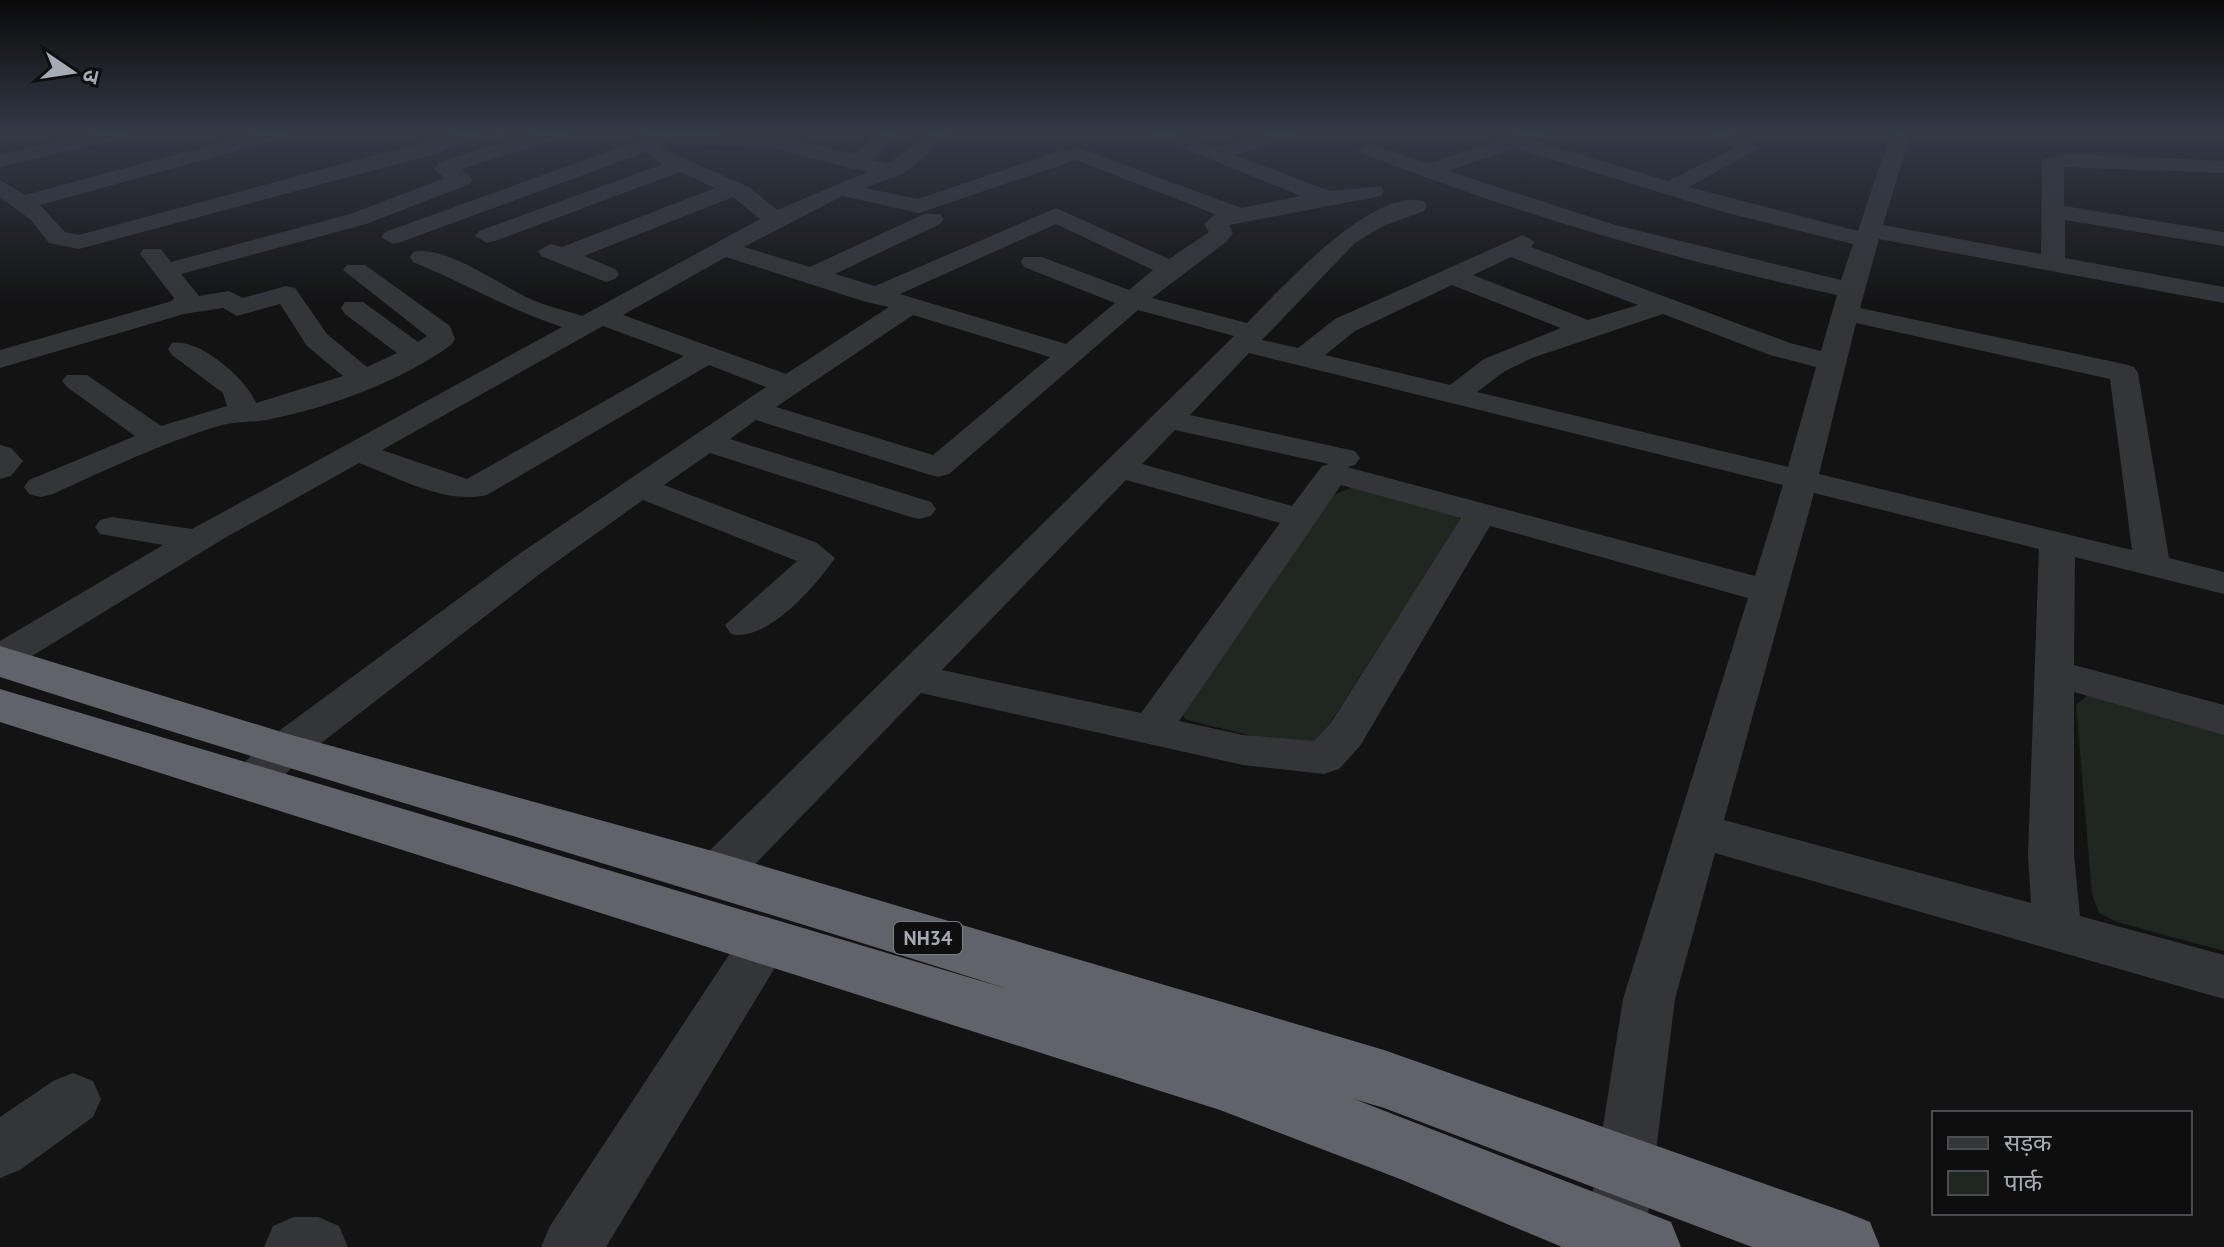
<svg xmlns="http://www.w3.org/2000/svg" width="2224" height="1247" viewBox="0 0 2224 1247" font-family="'PT Sans','Noto Sans Devanagari',sans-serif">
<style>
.green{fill:#1f2720}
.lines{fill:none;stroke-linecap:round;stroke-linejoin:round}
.minor{fill:#343539;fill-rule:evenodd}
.highway{fill:#60636a;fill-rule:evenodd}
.labels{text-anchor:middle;stroke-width:6;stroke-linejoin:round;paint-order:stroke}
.shield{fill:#0e0e0f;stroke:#787b82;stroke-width:2}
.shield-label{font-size:20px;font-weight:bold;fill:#a5aab4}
</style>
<rect width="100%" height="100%" fill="#131314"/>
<!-- green -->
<path class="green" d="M1353,487L1458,515L1460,520L1321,737L1311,746H1293L1187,720L1180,713L1183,705L1334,495Z
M2089,694L2224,734V951L2117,922L2099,913L2092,894L2076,705Z"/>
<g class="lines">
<!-- minor -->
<path class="minor" d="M98,132H135L132,136L0,167V155Z
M259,132H293L290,136L40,205L65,232L79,235L460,132H490L439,153L79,249L49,243L31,220L0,197V180L25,195Z
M491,132L522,137L538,132H571L568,136L461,169L473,179L470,184L366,224L181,274L199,296L229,291L243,298L286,286L295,288L327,334L367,367L397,353L345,314L341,308L345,302H363L418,342L427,336L343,270L347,265H365L450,326L455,339L451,345C401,381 331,407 271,419C255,423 238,421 222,425C164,442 108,469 53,494L41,497L29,494L24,487L29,480L135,436L67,387L62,381L67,375H87L161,426L227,406L223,393L172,355L168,349L172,343C198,337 247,379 256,403L343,376L307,346L280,304L237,316L223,308L184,314L0,368V350L172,301L174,298L140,254L143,249H161L171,262L350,214L445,178L434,169L439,162L501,143L491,140Z
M642,132C715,132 783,134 854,154L882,132H905L873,160L887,164L932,132H955L904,173L865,188L918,199L1063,150L1079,148L1241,208L1301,196L1144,132H1173L1215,148L1270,132H1302L1299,136L1235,155L1330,191L1381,186L1384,191L1381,196L1229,225L1233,233L1226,242L1152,298L1247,323C1282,288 1370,188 1424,201L1427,206L1424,211L1381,227L1355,243L1262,340L1298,348L1335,319L1523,235L1535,242L1531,247L1790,343L1821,351L1837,295C1674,260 1515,213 1361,153L1358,149L1368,143L1428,164L1521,132H1548L1545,137L1535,141L1668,181L1734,148L1700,132H1729L1761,147L1689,187L1858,231L1891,132H1911L1883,225L2041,254L2042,162L2046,158L2075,154L2224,161V173L2064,167V206L2224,232V246L2065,220V258L2224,287V303L1879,239L1860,308L2124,364L2134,367L2138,373L2169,558L2224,572V594L2075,557L2074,665L2224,705V735L2074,692V855L2080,916L2224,955V999L1715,853L1675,999L1644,1247H1584L1623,999L1748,598L1490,526L1360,746L1339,769L1324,774L1243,765L921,693L733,887L716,893L699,887L692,874L699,861L1234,336L1138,310L949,474L938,477L927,474L756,420L730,439L931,502L936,509L931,516L919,519L907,516L710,453L664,485L817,543L835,558C816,586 766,643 731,634L725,625L797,561L643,500L545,570L298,761C278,781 265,804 235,794L228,783L235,772L268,739L519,554L766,387L709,365L487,495C445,505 397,477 359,463L223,539L14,667L0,671V641L163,545L100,534L95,527L100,520L112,517L192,529L562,327C510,310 464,283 413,262L410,257L413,252C444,244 500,285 528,298C545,306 565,310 582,316L760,219L733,197L584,256L615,269L619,274L615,279L606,282L541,256L538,251L550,244L562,247L715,188L680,172L495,241L487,243L475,236L479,231L663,164L646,152L401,242L393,244L381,237L385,232L640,140ZM660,143L770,148L867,172L777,210L749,187L665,150ZM1515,148L1727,213L1853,244L1841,280L1615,225L1448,171ZM1076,160L1215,214L1204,224L1209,232L1169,259L1056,208L875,286L835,274L940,224L944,219L940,214H924L810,267L744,247L842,196L919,213ZM1056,224L1153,270L1129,290L1042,257H1024L1021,262L1024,267L1115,303L1066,344L900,294ZM726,257L866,302L889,307L786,374L623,315ZM1511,257L1638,305L1588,320L1473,275ZM1452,285L1561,328L1484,359L1450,385L1325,355L1355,331ZM1663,314L1770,355L1816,367L1788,467L1477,392L1505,371L1532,358ZM913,315L1050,357L933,455L776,407ZM1856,323L2110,379L2132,550L1819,474ZM603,326L684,356L467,479L382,450ZM1249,353L1783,485L1755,576L1347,467L1355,465L1360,458L1355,451L1190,415ZM1175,430L1329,464L1322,466L1292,506L1142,464ZM1126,480L1280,523L1141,713L942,670ZM1341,485L1461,518L1330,724L1314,741L1243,735L1179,721ZM1814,493L2039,549L2028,855L2031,903L1724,820Z
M0,445L11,448L23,461L11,476L0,479Z
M766,920L784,926L791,941L606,1247H541L550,1226L748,926Z
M73,1073L93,1081L101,1099L93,1117L20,1170L0,1178V1117L53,1081Z
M294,1217H318L339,1226L348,1247H264L273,1226Z"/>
<!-- highway -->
<path class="highway" d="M0,646L288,734L716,852L1384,1050L1845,1212L1870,1222L1880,1247H1752L1384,1108L1354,1099L1671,1222L1681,1247H1562L1400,1179L1220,1110L0,722V689L1008,989C673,882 335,785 0,677Z"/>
</g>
<!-- sky -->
<linearGradient id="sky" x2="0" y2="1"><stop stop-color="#0a0a0b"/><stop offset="0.43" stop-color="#333945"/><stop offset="1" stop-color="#333945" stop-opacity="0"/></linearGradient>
<rect width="2224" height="307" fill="url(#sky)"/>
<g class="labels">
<!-- shield labels -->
<rect class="shield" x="894" y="922" width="68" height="32" rx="6"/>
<g class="shield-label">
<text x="928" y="945">NH34</text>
</g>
</g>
<!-- legend -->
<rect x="1932" y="1111" width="260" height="104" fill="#0e0e0f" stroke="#4a4c51" stroke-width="2"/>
<rect x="1948" y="1137" width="40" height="12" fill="#343539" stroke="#4a4c51" stroke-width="2"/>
<text x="2004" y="1151" font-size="24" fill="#a5aab4">सड़क</text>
<rect x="1948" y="1171" width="40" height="24" fill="#1f2720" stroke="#4a4c51" stroke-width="2"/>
<text x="2004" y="1191" font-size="24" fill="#a5aab4">पार्क</text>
<!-- north arrow -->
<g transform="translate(72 72) rotate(103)" stroke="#0e0e0f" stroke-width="6" paint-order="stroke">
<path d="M0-6L14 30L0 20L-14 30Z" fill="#a5aab4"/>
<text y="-12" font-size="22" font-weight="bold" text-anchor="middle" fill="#a5aab4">उ</text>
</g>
</svg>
